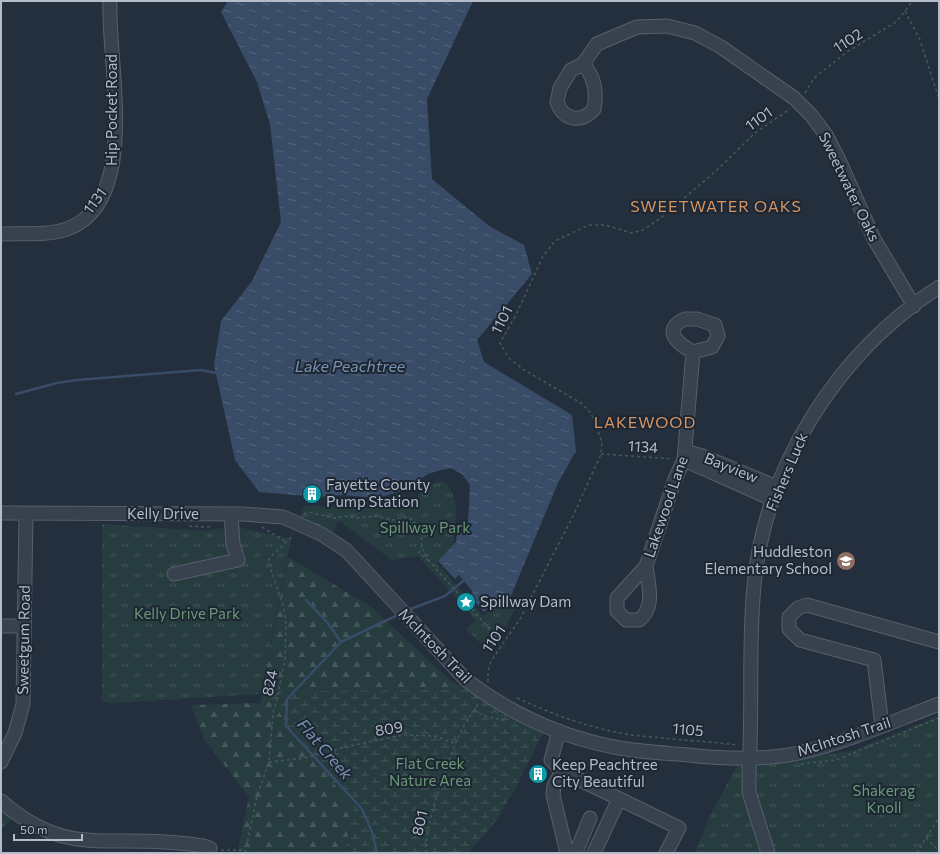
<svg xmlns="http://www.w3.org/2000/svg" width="940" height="854" viewBox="0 0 940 854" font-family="Commissioner,sans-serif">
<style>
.forest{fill:url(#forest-firs)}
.wetland{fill:url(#wetland-marsh)}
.park{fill:url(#park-tufts)}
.water{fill:url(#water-ripples)}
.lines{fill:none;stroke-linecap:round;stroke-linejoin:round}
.stream{stroke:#394c67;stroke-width:2.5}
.minor-casing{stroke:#565f6c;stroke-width:15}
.path{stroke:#44595c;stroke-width:1.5;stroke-dasharray:3 3;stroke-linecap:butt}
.minor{stroke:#38414e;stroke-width:13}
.labels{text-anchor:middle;stroke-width:4;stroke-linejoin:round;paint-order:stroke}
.street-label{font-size:15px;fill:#b4bcc9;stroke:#1d2633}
.poi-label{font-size:15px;fill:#b4bcc9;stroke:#1d2633;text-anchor:start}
.park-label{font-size:15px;fill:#6b9a76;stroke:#1d2633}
.neighbourhood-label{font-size:16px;letter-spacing:1px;fill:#d59563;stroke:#1d2633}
.water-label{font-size:16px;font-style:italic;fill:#7c92b1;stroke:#1d2633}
</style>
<defs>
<pattern id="forest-firs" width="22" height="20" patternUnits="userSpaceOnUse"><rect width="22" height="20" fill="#263c3f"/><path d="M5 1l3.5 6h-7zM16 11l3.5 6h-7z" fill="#435659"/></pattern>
<pattern id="wetland-marsh" width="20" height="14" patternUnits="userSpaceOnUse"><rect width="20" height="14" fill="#263c3f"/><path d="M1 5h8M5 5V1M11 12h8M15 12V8" fill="none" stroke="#435659"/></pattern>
<pattern id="park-tufts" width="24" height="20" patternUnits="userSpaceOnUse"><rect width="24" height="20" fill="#263c3f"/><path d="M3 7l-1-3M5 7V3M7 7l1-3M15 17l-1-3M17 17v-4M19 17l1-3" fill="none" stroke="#435659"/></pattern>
<pattern id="water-ripples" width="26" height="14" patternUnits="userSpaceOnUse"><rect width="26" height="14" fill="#394c67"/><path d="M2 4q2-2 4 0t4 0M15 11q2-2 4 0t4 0" fill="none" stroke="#53647b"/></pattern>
</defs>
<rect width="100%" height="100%" fill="#242f3e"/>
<!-- forest -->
<path class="forest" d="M288,557L370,606L451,681L543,732L514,791L494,823L468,853H237L249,797L204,739L191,705L260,703Z"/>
<!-- wetland -->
<path class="wetland" d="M471,690L543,732L514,791L494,823L468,853H344L354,810L265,694L322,691Z"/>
<!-- park -->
<path class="park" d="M443,481C462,495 455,526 453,546L436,563L483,616L500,601L519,603L490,652L466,629L476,620L418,556L392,560L338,520L333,534L300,518L304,506L397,508C419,503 420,484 443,481Z
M102,524L206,531L233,526L291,539L261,694L114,703L102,702Z
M939,716V853H695L709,817L739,762L788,761L855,750Z
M1,809L12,818L1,830Z"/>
<!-- water -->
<path class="water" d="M228,1H473L427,99L432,179L489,226L524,245L532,274L477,340L484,362L572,415L576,451L558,483L510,598H499L484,612L469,595L473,592L459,575L455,579L438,561L456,542L457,533L464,532L468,522L470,485L462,474L450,468L430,473L400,491L385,496L364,497L343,495L317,497L259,492L235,460L214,365L221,321L252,281L281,222L270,124L257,82L221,12Z"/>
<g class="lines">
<!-- stream -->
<path class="stream" d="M16,394L57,383L77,380L201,370L216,373
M306,600L327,622L341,642
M408,610L445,596L463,581
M377,853L372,832L362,809L286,726L287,699L341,642L400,614"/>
<!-- minor casing -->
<g class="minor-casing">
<path id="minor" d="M583,64C595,77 597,93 594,109C581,124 563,120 557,102L560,88L571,70L583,64L597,44L637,27L667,26L695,33L721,47L794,98L811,115L826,135L839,160L874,239L914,306
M1,234C22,233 47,236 67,229C142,202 107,62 110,1
M685,319H697L715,325L718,336L712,347L693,352C678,344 661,330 685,319Z
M685,451L702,456L777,487
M684,460L772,499
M1,513L242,514L283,517L321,534L346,550L466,680C511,714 564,738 619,748C642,752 665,753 688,755C725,759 766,761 803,752C850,741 894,721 939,704
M646,566L675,479L684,460L693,352
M646,566C648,583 656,608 639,620H626L617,611V598Z
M174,574L238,560L233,544L231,514
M1,626H23
M882,726L874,660L800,640L789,629V617L798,608L807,605L939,642
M559,731L551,760L562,771L679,828L666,853
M1,762L15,733L23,704L26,514
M562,771L554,786L553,795L567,853
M1,801C59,852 95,838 164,842C179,843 195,843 210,848
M574,853L577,850L590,818
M594,853L619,799
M768,853L749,792V768C753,708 748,647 754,586C765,466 838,352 939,287"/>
</g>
<!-- path -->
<path class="path" d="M905,11L920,40L939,99
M805,93L814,78L847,52L896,22L913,1
M601,454L673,459
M304,514L309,512L335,518L344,516L356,518L376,516L393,520L407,517L413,520L421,530L422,548L429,561L488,627L494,629L496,637L504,642
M189,526L206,527L213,526
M262,527L286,542
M422,545L419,553L429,561
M488,627L490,633L496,637
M488,682V671L491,661L520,619L573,516L601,454L602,442L591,413L581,403L524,370L509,358L500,343L516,315L543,256L555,241L589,225H605L632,233L643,230L662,217L717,170L755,133L790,109
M517,698C554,715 592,729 632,735C668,739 703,741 738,745
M474,710L484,716L508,721
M269,762L305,758L350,746L403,735L435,736L456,744
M801,764L836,760L939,718
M926,838L939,851
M221,850H245
M245,853L257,796L269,762L273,713L277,699L285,659L286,625L284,608L268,561C275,550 287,544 293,534
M426,853C423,829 450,754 461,731C467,721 473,712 479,702
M917,853L939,817"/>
<!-- minor -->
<use href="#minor" class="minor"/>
</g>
<!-- icons -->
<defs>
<g id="building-disc" transform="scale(1)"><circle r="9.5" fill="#0f9aa8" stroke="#1d2633"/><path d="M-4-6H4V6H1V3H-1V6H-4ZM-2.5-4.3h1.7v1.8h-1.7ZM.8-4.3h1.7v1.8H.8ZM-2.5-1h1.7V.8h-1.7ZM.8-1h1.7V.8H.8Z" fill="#fff"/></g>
<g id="school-disc" transform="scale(1)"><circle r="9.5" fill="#8d6e63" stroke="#1d2633"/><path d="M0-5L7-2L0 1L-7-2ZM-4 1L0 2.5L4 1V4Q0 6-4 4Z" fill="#fff"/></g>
<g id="sight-disc" transform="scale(1)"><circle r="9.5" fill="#0f9aa8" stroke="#1d2633"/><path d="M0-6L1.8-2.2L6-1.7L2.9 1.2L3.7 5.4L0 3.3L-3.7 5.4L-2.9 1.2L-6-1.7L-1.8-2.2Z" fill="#fff"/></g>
</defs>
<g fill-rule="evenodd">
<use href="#building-disc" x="312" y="494"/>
<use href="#school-disc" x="846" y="561"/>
<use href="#sight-disc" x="466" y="602"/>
<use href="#building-disc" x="538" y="774"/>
</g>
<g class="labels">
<!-- street labels -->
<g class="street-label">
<text transform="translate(848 41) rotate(-33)" y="5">1102</text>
<text transform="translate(112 110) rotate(-90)" y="5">Hip Pocket Road</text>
<text transform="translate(759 119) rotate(-36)" y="5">1101</text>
<text transform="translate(849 187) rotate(64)" y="5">Sweetwater Oaks</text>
<text transform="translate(95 201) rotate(-54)" y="5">1131</text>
<text transform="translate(502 320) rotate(-63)" y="5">1101</text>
<text transform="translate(643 447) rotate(4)" y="5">1134</text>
<text transform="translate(731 468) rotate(22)" y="5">Bayview</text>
<text transform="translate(787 472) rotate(-67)" y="5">Fishers Luck</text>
<text transform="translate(666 507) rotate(-71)" y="5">Lakewood Lane</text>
<text x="163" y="519">Kelly Drive</text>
<text transform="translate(494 639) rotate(-56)" y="5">1101</text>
<text transform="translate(24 640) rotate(-89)" y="5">Sweetgum Road</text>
<text transform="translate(435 646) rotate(46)" y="5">McIntosh Trail</text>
<text transform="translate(270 683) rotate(-78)" y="5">824</text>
<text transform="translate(389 729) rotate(-10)" y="5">809</text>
<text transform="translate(688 730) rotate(5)" y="5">1105</text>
<text transform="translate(844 737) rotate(-18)" y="5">McIntosh Trail</text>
<text transform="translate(420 823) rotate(-77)" y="5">801</text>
</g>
<!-- poi labels -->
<g class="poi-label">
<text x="326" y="490">Fayette County<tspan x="326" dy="17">Pump Station</tspan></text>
<text x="832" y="557" text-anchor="end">Huddleston<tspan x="832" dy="17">Elementary School</tspan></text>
<text x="480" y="607">Spillway Dam</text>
<text x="552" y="770">Keep Peachtree<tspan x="552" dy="17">City Beautiful</tspan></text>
</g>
<!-- park labels -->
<g class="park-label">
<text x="425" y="533">Spillway Park</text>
<text x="187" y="619">Kelly Drive Park</text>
<text x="430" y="769">Flat Creek<tspan x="430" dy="17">Nature Area</tspan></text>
<text x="884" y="796">Shakerag<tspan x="884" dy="17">Knoll</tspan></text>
</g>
<!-- neighbourhood labels -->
<g class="neighbourhood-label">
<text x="716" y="212">SWEETWATER OAKS</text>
<text x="645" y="428">LAKEWOOD</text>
</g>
<!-- water labels -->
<g class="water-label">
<text x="350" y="372">Lake Peachtree</text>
<text transform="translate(325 749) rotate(49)" y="6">Flat Creek</text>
</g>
</g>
<!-- border -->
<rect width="940" height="854" fill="none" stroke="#b4bcc9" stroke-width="4"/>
<!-- scale -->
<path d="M14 834v6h68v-6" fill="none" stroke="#b4bcc9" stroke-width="2"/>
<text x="20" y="834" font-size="12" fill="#b4bcc9" stroke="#1d2633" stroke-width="3" paint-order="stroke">50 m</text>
</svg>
